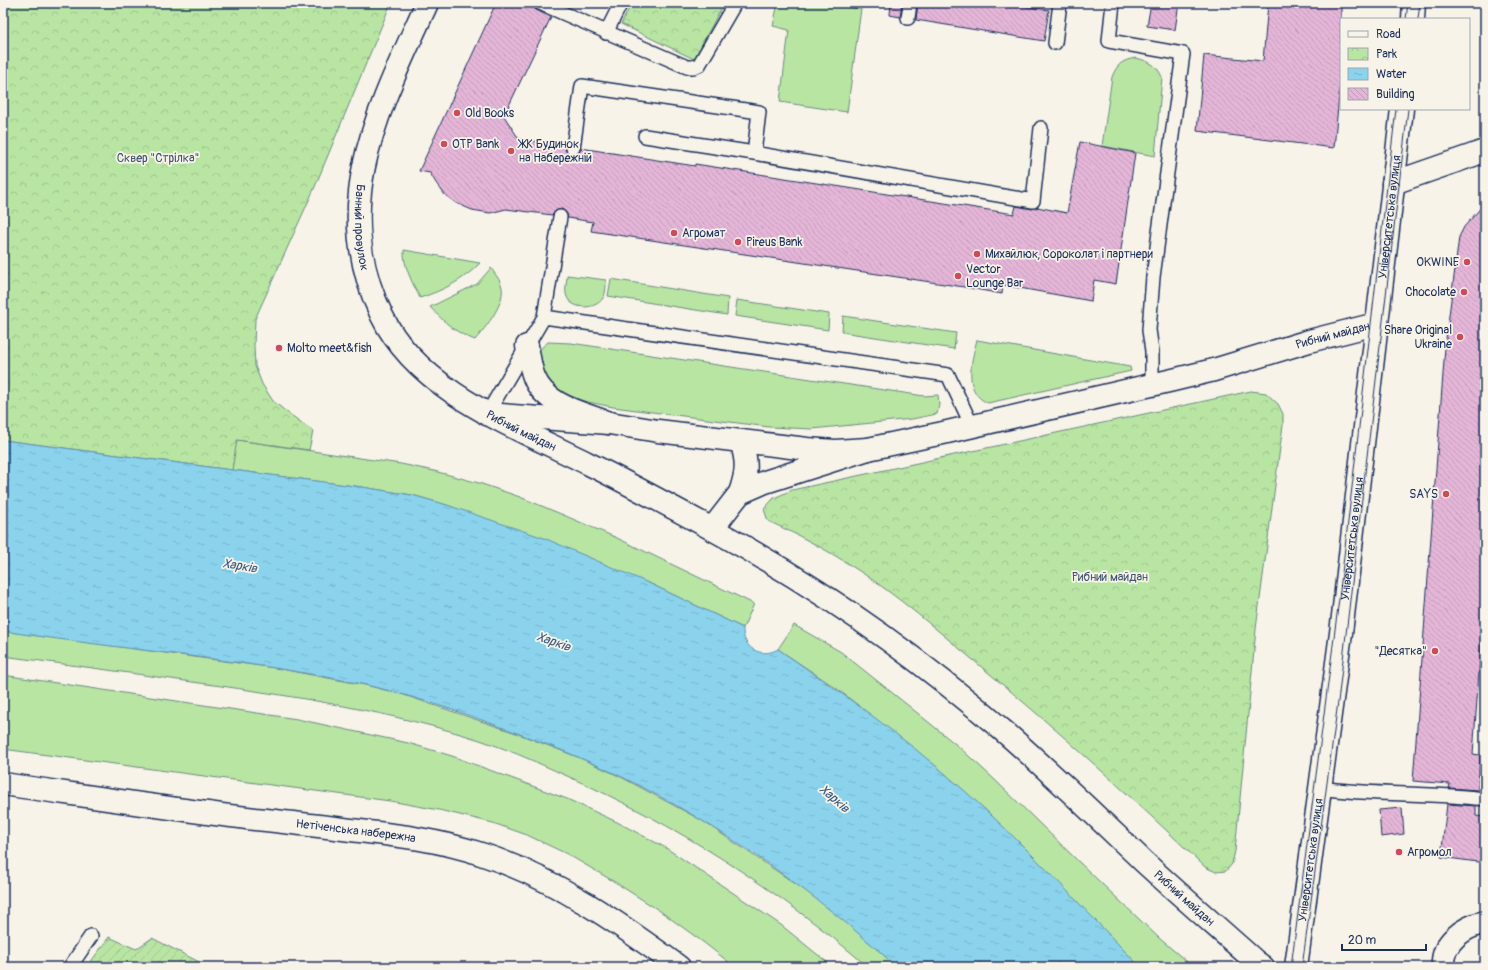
<svg xmlns="http://www.w3.org/2000/svg" width="1488" height="970" viewBox="0 0 1488 970" font-family="Pangolin,sans-serif">
<style>
.grass{fill:#b9e5a3;stroke:#6a8a80}
.park{fill:url(#park-crowns);stroke:#6a8a80}
.garden{fill:url(#garden-furrows);stroke:#6a8a80}
.water{fill:url(#water-ripples);stroke:#5e91b3}
.building{fill:url(#building-back-hatch);stroke:#1b2f5e}
.lines{fill:none;stroke-linecap:round;stroke-linejoin:round}
.lane-casing{stroke:#1b2f5e;stroke-width:16}
.street-casing{stroke:#1b2f5e;stroke-width:25}
.secondary-casing{stroke:#1b2f5e;stroke-width:25}
.primary-casing{stroke:#1b2f5e;stroke-width:25}
.lane{stroke:#f7f3e8;stroke-width:13}
.street{stroke:#f7f3e8;stroke-width:22}
.secondary{stroke:#f7f3e8;stroke-width:22}
.primary{stroke:#f7f3e8;stroke-width:22}
.tram{stroke:#1b2f5e;stroke-width:1}
.poi-dot{fill:#d1495b;stroke:#f7f3e8;stroke-width:1.5}
.labels{text-anchor:middle;stroke-width:3.5;stroke-linejoin:round;paint-order:stroke}
.poi-label{font-size:12px;fill:#1b2f5e;stroke:#f7f3e8;text-anchor:start}
.park-label{font-size:12px;fill:#3b536c;stroke:#f7f3e8}
.street-label{font-size:12px;fill:#1b2f5e;stroke:#f7f3e8}
.water-label{font-size:13px;font-style:italic;fill:#375882;stroke:#f7f3e8}
</style>
<defs>
<pattern id="park-crowns" width="20" height="18" patternUnits="userSpaceOnUse"><rect width="20" height="18" fill="#b9e5a3"/><path d="M2 6a3 3 0 1 1 6 0M12 15a3 3 0 1 1 6 0" fill="none" stroke="#9ec58f"/></pattern>
<pattern id="garden-furrows" width="10" height="10" patternUnits="userSpaceOnUse"><rect width="10" height="10" fill="#b9e5a3"/><path d="M-1 1l2-2M0 10L10 0M9 11l2-2" fill="none" stroke="#9ec58f"/></pattern>
<pattern id="water-ripples" width="26" height="14" patternUnits="userSpaceOnUse"><rect width="26" height="14" fill="#8bd3ec"/><path d="M2 4q2-2 4 0t4 0M15 11q2-2 4 0t4 0" fill="none" stroke="#77b5cd"/></pattern>
<pattern id="building-back-hatch" width="6" height="6" patternUnits="userSpaceOnUse"><rect width="6" height="6" fill="#e4b5d7"/><path d="M-1 5l2 2M0 0l6 6M5-1l2 2" fill="none" stroke="#c39cbb"/></pattern>
</defs>
<rect width="100%" height="100%" fill="#f7f3e8"/>
<filter id="ink" filterUnits="userSpaceOnUse"><feTurbulence type="fractalNoise" baseFrequency=".025" numOctaves="2"/><feDisplacementMap in="SourceGraphic" scale="8" xChannelSelector="R" yChannelSelector="G"/><feConvolveMatrix kernelMatrix="1 2 1 2 8 2 1 2 1" color-interpolation-filters="sRGB"/></filter>
<g filter="url(#ink)">
<!-- grass -->
<path class="grass" d="M778,3H831L830,5L861,9L847,112L780,102L789,30L773,26Z
M1136,58C1149,61 1157,65 1162,77L1155,156L1102,146L1112,77C1117,64 1123,60 1136,58Z
M404,250L480,263C463,281 443,290 420,298C413,284 403,266 404,250Z
M491,268C494,273 499,278 501,284C508,301 485,328 475,340C456,333 444,322 430,307L477,284Z
M567,275L606,280C606,286 606,294 603,298C596,310 572,310 567,297C564,290 567,282 567,275Z
M611,279L728,298L727,315L608,296Z
M737,300L829,314L828,330L735,316Z
M843,316L956,333L954,349L842,332Z
M977,340L1130,367L1131,371L988,403C963,393 971,361 977,340Z
M548,342L571,343L924,396L938,395L939,405L937,414L912,419L812,429L769,427L613,407L558,396L547,388L536,360L540,349Z
M3,440H237L401,464L434,471L479,483L520,497L561,514L617,538L754,604L743,628L653,585L447,505L412,495L362,487Z
M794,625L841,652L910,707L959,747L995,780L1080,863L1159,938L1193,967H1140L991,815L942,771L836,688L778,649Z
M3,631L275,668L365,685L401,694L516,733L580,758L621,777L701,820L812,895L852,927L897,967H868C778,889 675,824 567,776C534,761 501,746 467,736C374,708 280,694 185,681C124,672 64,664 3,656Z
M3,675L297,719L408,743L452,756L567,799L617,822L666,848L781,925L833,967H735L703,942L660,911L613,881L567,854L527,835L493,823L439,810L390,801L3,749Z"/>
<!-- park -->
<path class="park" d="M3,3H391L314,189L255,319L254,346L255,366L262,384L273,401L284,410L313,431L309,450L237,440L232,470L3,440Z
M632,3H724L694,59L621,24Z
M1251,391L1266,393L1278,404L1283,414V425L1256,629L1235,851L1232,864L1226,871L1216,872L1205,867C1133,798 1060,732 984,669C940,633 898,595 850,565C824,548 796,534 768,521L764,509L774,498L792,490Z"/>
<!-- garden -->
<path class="garden" d="M109,937L136,949L152,938L209,967H87Z"/>
<!-- water -->
<path class="water" d="M3,440L362,487L412,495L447,505L544,538L653,585L743,628C742,648 761,659 778,649C853,700 926,753 991,815C1043,864 1091,916 1140,967H897C814,892 721,825 620,776C579,756 536,740 493,724C451,709 410,695 366,685C247,659 124,650 3,631Z"/>
<!-- building -->
<path class="building" d="M496,3H532L533,7L536,10L551,17L504,116L519,139L565,146L566,151L571,156H576L579,153L581,148L587,149L695,166V164L1014,214L1016,206L1032,209L1037,207L1067,213L1080,142L1135,153L1116,284L1094,280L1091,301L1003,285L1002,294L964,287L591,231L593,222L568,218L567,214L562,209L557,210L552,215L506,209L490,213L472,210L456,203L445,195L436,183L430,173L419,171Z
M891,3H902L900,17L890,15Z
M918,3H1003L1049,10L1044,41L916,20Z
M1151,3H1179L1175,30L1147,26Z
M1268,3H1341V75L1334,148L1197,131L1204,55L1263,61Z
M1485,203V590L1473,754L1480,755L1478,790L1449,788L1450,784L1413,781L1445,347L1459,237L1464,227Z
M1447,804L1476,806V816L1485,817V863L1441,857Z
M1402,808L1404,834L1381,837L1379,810Z"/>
<g class="lines">
<!-- lane casing -->
<g class="lane-casing">
<path id="lane" d="M540,3L687,67H693L699,65L735,3
M1113,3L1109,41L1183,54L1153,277L1149,330L1152,351V385
M908,18L910,3
M606,33L621,3
M1055,43L1060,3
M645,136L754,153
M573,148L582,86L759,112L754,153L1033,201L1041,128
M544,317L948,375L972,426
M487,414L544,317L560,217
M1320,788C1375,796 1430,792 1485,799
M70,967L91,936"/>
</g>
<!-- street casing -->
<g class="street-casing">
<g id="street">
<path id="s1" d="M487,414L609,423L658,431L807,449L835,451L868,449L943,433L1173,380L1214,370L1309,341L1376,324"/>
</g>
</g>
<!-- secondary casing -->
<g class="secondary-casing">
<g id="secondary">
<path id="s2" d="M427,3C380,107 327,203 382,316C419,392 516,427 587,463C630,484 672,507 714,530C819,587 917,656 1007,734C1054,775 1098,818 1143,861C1180,895 1218,928 1255,961L1263,967"/>
<path d="M1413,19L1414,3"/>
<path d="M1393,183L1485,151"/>
<path d="M527,346C529,356 530,367 534,377C545,406 583,413 609,423"/>
<path d="M740,493C747,472 748,463 741,441"/>
<path d="M712,529L740,493L765,482L868,449"/>
<path id="s3" d="M1296,967L1341,633L1402,109"/>
<path d="M1443,967C1441,942 1464,927 1485,922"/>
</g>
</g>
<!-- primary casing -->
<g class="primary-casing">
<g id="primary">
<path id="s4" d="M3,784C87,796 171,809 255,819C287,822 319,826 351,830C396,835 441,840 484,855C556,879 619,923 679,967"/>
</g>
</g>
<!-- lane -->
<use href="#lane" class="lane"/>
<!-- street -->
<use href="#street" class="street"/>
<!-- secondary -->
<use href="#secondary" class="secondary"/>
<!-- primary -->
<use href="#primary" class="primary"/>
<!-- tram -->
<path class="tram" d="M1406,19L1408,3
M1418,19L1420,3
M1291,967L1339,599L1396,109
M1302,967L1338,702L1408,109"/>
</g>
</g>
<!-- markers -->
<g class="poi-dot">
<circle cx="457" cy="113" r="4"/>
<circle cx="444" cy="144" r="4"/>
<circle cx="511" cy="151" r="4"/>
<circle cx="674" cy="233" r="4"/>
<circle cx="738" cy="242" r="4"/>
<circle cx="977" cy="254" r="4"/>
<circle cx="1467" cy="262" r="4"/>
<circle cx="958" cy="276" r="4"/>
<circle cx="1464" cy="292" r="4"/>
<circle cx="1460" cy="337" r="4"/>
<circle cx="279" cy="348" r="4"/>
<circle cx="1446" cy="494" r="4"/>
<circle cx="1435" cy="651" r="4"/>
<circle cx="1399" cy="852" r="4"/>
</g>
<g class="labels">
<!-- poi labels -->
<g class="poi-label">
<text x="465" y="117">Old Books</text>
<text x="452" y="148">OTP Bank</text>
<text x="519" y="148">ЖК Будинок<tspan x="519" dy="14">на Набережній</tspan></text>
<text x="682" y="237">Агромат</text>
<text x="746" y="246">Pireus Bank</text>
<text x="985" y="258">Михайлюк, Сороколат і партнери</text>
<text x="1459" y="266" text-anchor="end">OKWINE</text>
<text x="966" y="273">Vector<tspan x="966" dy="14">Lounge Bar</tspan></text>
<text x="1456" y="296" text-anchor="end">Chocolate</text>
<text x="1452" y="334" text-anchor="end">Share Original<tspan x="1452" dy="14">Ukraine</tspan></text>
<text x="287" y="352">Molto meet&amp;fish</text>
<text x="1438" y="498" text-anchor="end">SAYS</text>
<text x="1427" y="655" text-anchor="end">"Десятка"</text>
<text x="1407" y="856">Агромол</text>
</g>
<!-- park labels -->
<g class="park-label">
<text x="158" y="162">Сквер "Стрілка"</text>
<text x="1110" y="581">Рибний майдан</text>
</g>
<!-- street labels -->
<g class="street-label">
<text dy="4" stroke="none"><textPath href="#s3" startOffset="756">Університетська вулиця</textPath></text>
<text dy="4" stroke="none"><textPath href="#s2" startOffset="237">Банний провулок</textPath></text>
<text dy="4" stroke="none"><textPath href="#s1" startOffset="862">Рибний майдан</textPath></text>
<text dy="4" stroke="none"><textPath href="#s2" startOffset="513">Рибний майдан</textPath></text>
<text dy="4" stroke="none"><textPath href="#s3" startOffset="432">Університетська вулиця</textPath></text>
<text dy="4" stroke="none"><textPath href="#s4" startOffset="356">Нетіченська набережна</textPath></text>
<text dy="4" stroke="none"><textPath href="#s3" startOffset="108">Університетська вулиця</textPath></text>
<text dy="4" stroke="none"><textPath href="#s2" startOffset="1329">Рибний майдан</textPath></text>
</g>
<!-- water labels -->
<g class="water-label">
<text transform="translate(240 565) rotate(9)" y="5">Харків</text>
<text transform="translate(554 641) rotate(19)" y="5">Харків</text>
<text transform="translate(835 798) rotate(41)" y="5">Харків</text>
</g>
</g>
<!-- margin -->
<rect width="1488" height="970" fill="none" stroke="#f7f3e8" stroke-width="16"/>
<rect x="8" y="8" width="1472" height="954" fill="none" stroke="#1b2f5e" stroke-width="1.5" filter="url(#ink)"/>
<!-- legend -->
<rect x="1340" y="18" width="130" height="92" fill="#f7f3e8" stroke="#9fa5b1"/>
<rect x="1348" y="31" width="20" height="6" fill="#f7f3e8" stroke="#9fa5b1"/>
<text x="1376" y="38" font-size="12" fill="#1b2f5e">Road</text>
<rect x="1348" y="48" width="20" height="12" fill="url(#park-crowns)" stroke="#9fa5b1"/>
<text x="1376" y="58" font-size="12" fill="#1b2f5e">Park</text>
<rect x="1348" y="68" width="20" height="12" fill="url(#water-ripples)" stroke="#9fa5b1"/>
<text x="1376" y="78" font-size="12" fill="#1b2f5e">Water</text>
<rect x="1348" y="88" width="20" height="12" fill="url(#building-back-hatch)" stroke="#9fa5b1"/>
<text x="1376" y="98" font-size="12" fill="#1b2f5e">Building</text>
<!-- scale -->
<path d="M1342 944v6h84v-6" fill="none" stroke="#1b2f5e" stroke-width="2"/>
<text x="1348" y="944" font-size="12" fill="#1b2f5e" stroke="#f7f3e8" stroke-width="3" paint-order="stroke">20 m</text>
</svg>
